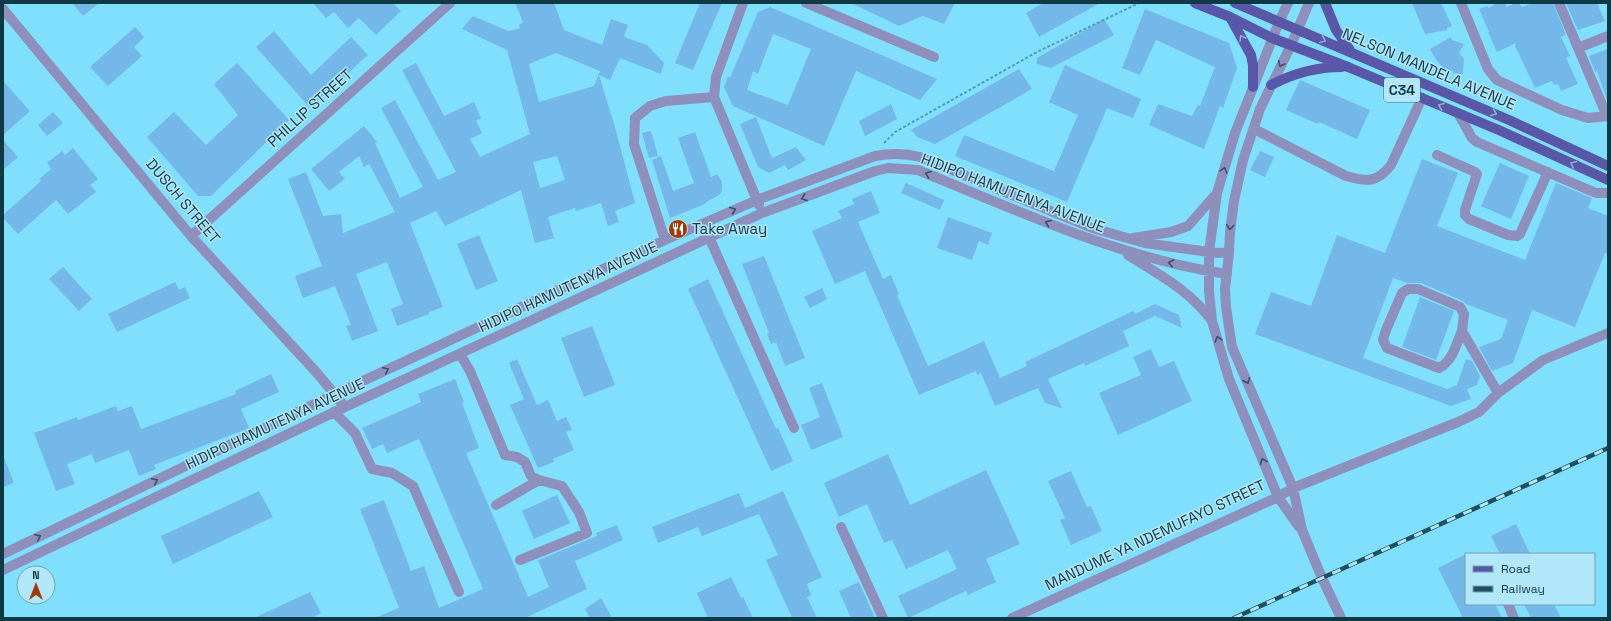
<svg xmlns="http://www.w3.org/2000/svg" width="1611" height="621" viewBox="0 0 1611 621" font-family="'Space Grotesk',sans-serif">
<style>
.building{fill:#74b7e9;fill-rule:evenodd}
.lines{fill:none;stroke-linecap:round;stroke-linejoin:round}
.path{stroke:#549cb4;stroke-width:2;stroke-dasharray:3 2;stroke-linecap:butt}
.minor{stroke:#8d90bc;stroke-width:10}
.major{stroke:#5957a7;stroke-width:10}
.rail-casing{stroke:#1f505f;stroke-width:4.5}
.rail{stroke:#b2e6f9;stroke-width:3;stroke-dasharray:9;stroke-linecap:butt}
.oneway{stroke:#8eadd8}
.oneway2{stroke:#365369}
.labels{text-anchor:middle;stroke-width:3;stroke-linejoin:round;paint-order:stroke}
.shield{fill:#b2e6f9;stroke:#416d7c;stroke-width:1}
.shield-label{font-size:14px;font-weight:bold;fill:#103946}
.street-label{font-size:15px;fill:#103946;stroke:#b2e6f9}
.poi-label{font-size:15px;fill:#103946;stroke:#b2e6f9;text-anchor:start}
</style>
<rect width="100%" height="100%" fill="#81dffe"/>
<!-- building -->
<path class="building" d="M72,3H99L83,16Z
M313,3H393L401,11L376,35L359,18L348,28L334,12L326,18Z
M515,3H554L564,30L602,45L611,19L628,25L624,37L647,45L664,63L661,74L620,58L610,80L599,75L615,127L635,203L615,211L619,222L608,226L601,203L576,211L575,208L548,217L554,238L535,243L521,190L445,226L436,211L410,223L443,307L429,312V314L397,326L391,309L403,304L387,262L356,274L378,331L352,341L346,326L351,325L335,286L303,298L295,276L322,266L288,179L306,172L323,216L341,214L343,233L395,212L369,164L364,167L359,156L339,172L345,179L329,191L311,169L364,126L377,142L375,143L400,198L423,187L381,108L395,100L438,180L456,172L402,70L416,63L444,116L474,102L481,118L476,121L482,133L470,139L480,157L530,134L507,50L462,29L473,16L508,31L520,28L519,25L523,22ZM556,53L600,71L594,86L539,102L529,64ZM557,156L565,180L540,188L533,162Z
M700,3H722L693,70L675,63Z
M851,3H955L944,24L923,16L899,26Z
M1043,3H1100L1039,37L1026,13Z
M1412,3H1441L1452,26L1447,28V30L1425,34Z
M1496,3H1505L1507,7L1515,3H1519L1522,7L1532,3H1553L1566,35L1561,37L1570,56L1566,58L1578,84L1561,91L1558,84L1554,85L1552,81L1535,88L1515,46L1516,43L1497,52L1488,32H1489L1479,9L1487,6L1489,8Z
M1566,3H1597L1605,21L1578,30Z
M770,7L810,24L937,79L920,100L856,71L824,146L733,106L724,87L728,76L730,78L758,12ZM773,34L811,49L788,105L747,90L753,71L758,74Z
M1145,9L1229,43L1237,68L1223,108L1220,106L1204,149L1149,125L1158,104L1192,116L1198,105L1200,106L1215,67L1156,40L1140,75L1122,68Z
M1104,19L1114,35L1051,68L1037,64V58Z
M135,27L144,37L134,47L142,56L108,86L90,67Z
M274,31L311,75L351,37L368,55L310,108L256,47Z
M1451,37L1452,40L1464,44L1459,53L1464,58L1463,74L1453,73V71L1445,70L1435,58L1430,49Z
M1608,49V100H1607L1597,71L1595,72L1589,56Z
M237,63L289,120L211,196H198L147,137L174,112L206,145L238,115L214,84Z
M1065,65L1141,99L1133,118L1107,108L1067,202L955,156L964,135L1054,171L1078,115L1049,102Z
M1019,69L1032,89L935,144L917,137L911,130Z
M1300,80L1370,110L1357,139L1319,122L1318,124L1286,110Z
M3,81L30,111L3,135Z
M891,104L897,119L865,136L859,121Z
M53,112L63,123L47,136L38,125Z
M756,117L772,158L796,147L806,160L788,170L785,165L769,173L758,167L740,124Z
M651,131L658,156L649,158L642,133Z
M695,132L711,177L717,174L722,182V191L719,195L705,203V204L670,218L652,160L661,156L673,191L694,183L678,138Z
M3,140L18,157L3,170Z
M73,148L98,179L90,185L96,192L68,214L56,200L18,234L3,218V215L41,181L39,179L51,169L47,163L62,151L65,155Z
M1260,151L1274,157L1265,177L1250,170Z
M1422,159L1458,173L1437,226L1525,260L1556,183L1592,198L1588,208L1608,216V254L1605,253L1575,327L1532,310L1513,363L1492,371L1479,347L1501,339L1508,320L1466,304L1463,301L1421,283H1407L1393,278L1363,358L1447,389L1457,385L1466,359L1472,361L1480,376L1477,385L1467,389L1471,399L1451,406L1255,334L1271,292L1311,306L1337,235L1385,253Z
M1500,163L1529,176L1511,219L1481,206Z
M906,183L944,200L940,210L901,193Z
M871,191L880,213L858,222L883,279L891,275L899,294L897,295L928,366L984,341L1000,378L1027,366L1025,362L1133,311L1135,314L1155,304L1179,315L1182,328L1155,316L1123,331L1129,346L1085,366L1084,363L1048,379L1062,408L1045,403L1038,388L995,406L981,373L977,375L976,371L919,395L865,271L835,284L812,231L842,218L838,211L854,204L852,199Z
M948,217L992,233L988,245L979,241L972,260L937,248Z
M479,235L498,281L476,290L457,244Z
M764,256L805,358L785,366L776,342L771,344L767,334L769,333L742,264Z
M63,267L92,299L79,311L49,279Z
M708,279L776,429L778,428L793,461L771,471L688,289Z
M175,282L179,290L185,287L190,298L117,332L108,314Z
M822,288L827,299L810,308L804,297Z
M1420,297L1454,311L1436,360L1402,347Z
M592,326L615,385L584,397L561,338Z
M1151,349L1159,367L1174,361L1192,401L1118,435L1099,393L1141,375L1133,357Z
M517,359L537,405L548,400L557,421L566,417L572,430L566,432L574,450L553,459L554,462L538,468L510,405L524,399L509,363Z
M271,374L279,392L241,409L249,428L154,465L156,469L139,476L129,450L95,463L92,454L67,464L75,484L56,491L34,433L77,417L78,420L116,406L118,411L132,406L141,429L236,394L235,391Z
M455,379L464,402L462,403L479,448L466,453L528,597L549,587L538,560L597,536L596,533L617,525L623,540L575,561L587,589L525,618H374L399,608L360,509L384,500L411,571L424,566L439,608L483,589L419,439L387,453L383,444L372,449L362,428L421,402L418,394Z
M822,383L843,437L811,450L801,425L820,417L809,388Z
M888,454L910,505L986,470L1020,544L986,559L996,582L968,595L966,591L908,618L898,596L957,569L948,550L906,569L892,540L884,543L867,504L839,517L824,483Z
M3,455L14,483L3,487Z
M1071,471L1087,507L1091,506L1102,531L1071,545L1060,520L1065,518L1048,481Z
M259,491L273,517L173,564L161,536Z
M783,491L822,577L807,584L811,595L807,597L817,618H792L766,560L778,555L759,514L702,536L698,527L658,543L652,527L739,493L745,508Z
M557,495L570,523L534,539L522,511Z
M1516,524L1530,554H1500L1491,536Z
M1466,554V604H1495L1502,618H1463L1438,568Z
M731,577L741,598L743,597L753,618H708L697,593Z
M859,582L875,618H851L839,591Z
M310,592L321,613L311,618H254Z
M601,598L612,618H590L585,609Z
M1524,604H1554L1561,618H1531Z"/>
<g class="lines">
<!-- path -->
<path class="path" d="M884,143L895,132L1037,52L1139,3"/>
<!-- minor -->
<path class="minor" d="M743,3L716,77L714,97L759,205
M806,3L934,57
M1288,3L1279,22L1235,133L1217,193L1209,252V291L1212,321L1229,379L1278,497L1299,527
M1309,3L1291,45L1260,109L1243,160L1234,201L1230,232L1229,253L1225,289L1226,307L1232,347L1293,488L1302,530L1322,578L1341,618
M1461,3L1488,69L1497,80L1562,110L1588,118L1608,116
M1559,3L1607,116
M3,9L191,236L317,373L345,407
M1578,48L1608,36
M1458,113L1472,138L1477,142L1596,193H1608
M1254,129L1346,176C1367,182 1377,183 1391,165L1422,98
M1437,155L1475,172L1477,174L1465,210V215L1469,219L1508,235L1517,236L1520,234L1548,172
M191,236L450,3
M709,237L794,428
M1133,238L1171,232L1188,226L1217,193
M665,240L634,144L635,118L650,106L666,101L714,97
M1128,255C1158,274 1191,291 1212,321
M1462,331L1464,314L1460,307L1418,289H1408L1402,293L1386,330L1383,340L1387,348L1439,368C1453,361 1456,344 1462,331L1498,393
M460,354L470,371L505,455L517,457L525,462L531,476L539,480L562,486L579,512L587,533L520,560
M334,412L355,433L372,469L392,473L413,486L459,592
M496,505L539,480
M841,527L883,618
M3,554L335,394L665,240L757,200L875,156C891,153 904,153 920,157L1092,228L1145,243L1209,252L1229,253
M3,570L345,407L762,213L875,171L888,168L918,170C1019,211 1118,258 1227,274
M1508,604L1514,618
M1012,618L1278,497L1293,488L1458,422L1479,412L1498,393L1543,360L1608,333"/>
<!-- major -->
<path class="major" d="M1195,3L1230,17L1272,38L1348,67L1501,131L1608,180
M1235,3L1509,120L1608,166
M1325,3L1336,30L1350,50
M1230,17L1251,55L1253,65V87
M1271,85C1294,73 1316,67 1342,67"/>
<!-- rail casing -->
<g class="rail-casing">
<path id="rail" d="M1234,618L1608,448"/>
</g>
<!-- rail -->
<use href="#rail" class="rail"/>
</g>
<!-- one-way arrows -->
<defs><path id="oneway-chevron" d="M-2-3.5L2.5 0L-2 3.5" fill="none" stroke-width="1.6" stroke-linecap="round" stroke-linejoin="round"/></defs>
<g class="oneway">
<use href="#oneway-chevron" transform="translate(1242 38) rotate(-120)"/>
<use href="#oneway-chevron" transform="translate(1323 40) rotate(23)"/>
<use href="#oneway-chevron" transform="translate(1441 106) rotate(-158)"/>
<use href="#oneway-chevron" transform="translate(1494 113) rotate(23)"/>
<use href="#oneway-chevron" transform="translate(1573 164) rotate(-155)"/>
</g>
<g class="oneway2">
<use href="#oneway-chevron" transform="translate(1281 64) rotate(116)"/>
<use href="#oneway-chevron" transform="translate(1224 170) rotate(-73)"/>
<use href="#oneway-chevron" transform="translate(928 174) rotate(-158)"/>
<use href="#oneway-chevron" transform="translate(804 198) rotate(160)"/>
<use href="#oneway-chevron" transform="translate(733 210) rotate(-23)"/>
<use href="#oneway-chevron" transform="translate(1048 223) rotate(-158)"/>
<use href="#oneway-chevron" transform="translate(1230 227) rotate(97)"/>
<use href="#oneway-chevron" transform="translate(1171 263) rotate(-167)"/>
<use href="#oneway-chevron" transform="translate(1218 339) rotate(-106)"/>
<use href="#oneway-chevron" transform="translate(386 370) rotate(-25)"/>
<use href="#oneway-chevron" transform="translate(1247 381) rotate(67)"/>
<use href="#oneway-chevron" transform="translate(1263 461) rotate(-112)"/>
<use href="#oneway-chevron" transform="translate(155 481) rotate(-26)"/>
<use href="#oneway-chevron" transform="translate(38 537) rotate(-26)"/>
</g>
<!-- icons -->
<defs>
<g id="restaurant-disc" transform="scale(1)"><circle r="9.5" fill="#9f3b06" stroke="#b2e6f9"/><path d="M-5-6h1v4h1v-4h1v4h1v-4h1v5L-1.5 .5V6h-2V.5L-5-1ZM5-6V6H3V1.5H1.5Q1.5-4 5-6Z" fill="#fff"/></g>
</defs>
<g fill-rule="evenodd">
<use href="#restaurant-disc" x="678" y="229"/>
</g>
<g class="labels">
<!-- shield labels -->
<rect class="shield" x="1384" y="78" width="36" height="24" rx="3"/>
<g class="shield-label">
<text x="1402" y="95">C34</text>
</g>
<!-- street labels -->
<g class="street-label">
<text transform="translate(1429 69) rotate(23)" y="5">NELSON MANDELA AVENUE</text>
<text transform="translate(310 108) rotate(-42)" y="5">PHILLIP STREET</text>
<text transform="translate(1013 193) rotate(21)" y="5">HIDIPO HAMUTENYA AVENUE</text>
<text transform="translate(183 201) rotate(50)" y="5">DUSCH STREET</text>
<text transform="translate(568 287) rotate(-25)" y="5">HIDIPO HAMUTENYA AVENUE</text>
<text transform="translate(275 424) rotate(-25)" y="5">HIDIPO HAMUTENYA AVENUE</text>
<text transform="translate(1155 535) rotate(-25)" y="5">MANDUME YA NDEMUFAYO STREET</text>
</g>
<!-- poi labels -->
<g class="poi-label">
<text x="692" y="234">Take Away</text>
</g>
</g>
<!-- border -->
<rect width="1611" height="621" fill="none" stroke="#103946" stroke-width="8"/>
<!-- legend -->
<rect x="1465" y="553" width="130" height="52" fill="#b2e6f9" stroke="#71a1b1"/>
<rect x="1473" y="566" width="20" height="6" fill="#5957a7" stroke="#71a1b1"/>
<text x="1501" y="573" font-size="12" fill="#103946">Road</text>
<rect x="1473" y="586" width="20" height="6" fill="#1f505f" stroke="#71a1b1"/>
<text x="1501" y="593" font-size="12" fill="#103946">Railway</text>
<!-- north arrow -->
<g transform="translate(36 585)"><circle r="19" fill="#b2e6f9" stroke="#71a1b1"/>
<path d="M0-3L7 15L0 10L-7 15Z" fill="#9f3b06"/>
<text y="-6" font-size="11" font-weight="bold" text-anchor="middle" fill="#103946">N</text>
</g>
</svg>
